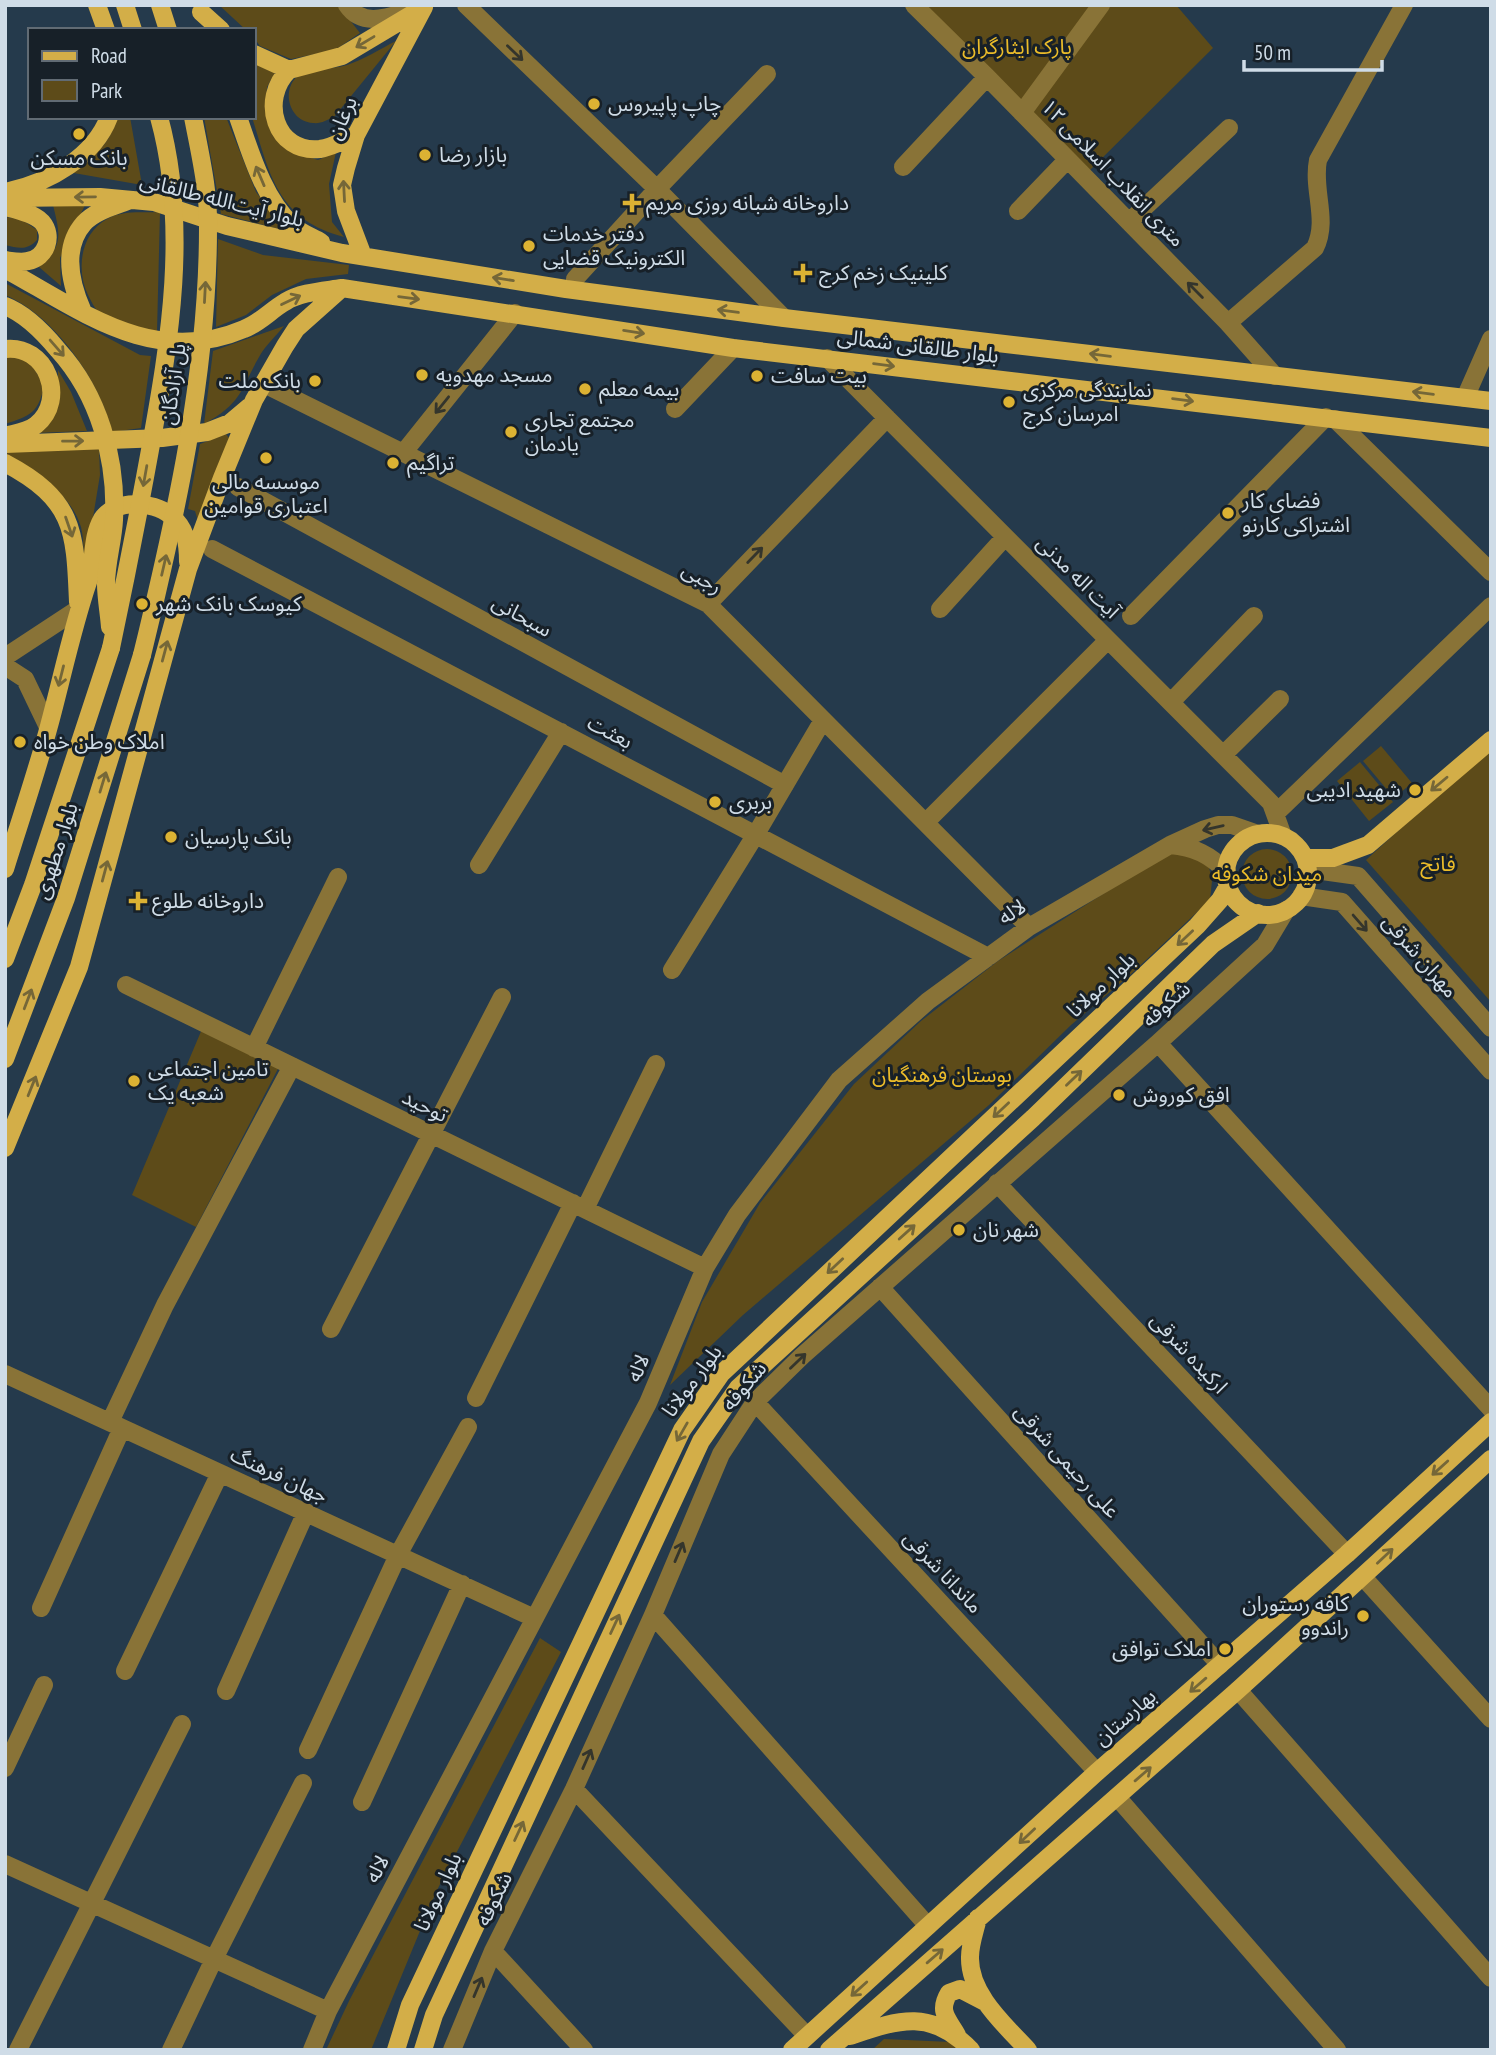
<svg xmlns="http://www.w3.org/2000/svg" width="1496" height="2055" viewBox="0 0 1496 2055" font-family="'PT Sans Narrow','Noto Sans Arabic',sans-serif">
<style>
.green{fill:#5d4b19}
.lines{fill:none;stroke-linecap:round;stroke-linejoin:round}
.minor{stroke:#897337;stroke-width:18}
.major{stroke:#d3ae48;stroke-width:18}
.major-bridge{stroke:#d3ae48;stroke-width:18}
.oneway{stroke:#756738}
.oneway2{stroke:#34352c}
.poi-dot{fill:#dcb233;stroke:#172028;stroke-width:2.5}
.labels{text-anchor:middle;stroke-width:6;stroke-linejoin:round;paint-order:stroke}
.park-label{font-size:21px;fill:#ebbc2a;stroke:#172028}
.poi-label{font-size:21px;fill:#cfdce7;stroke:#172028;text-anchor:start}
.street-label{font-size:21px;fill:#cfdce7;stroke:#172028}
</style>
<rect width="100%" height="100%" fill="#253a4c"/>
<!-- green -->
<path class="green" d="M219,5H338L360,33L335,50L291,59L260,46L254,38V30H246Z
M914,5H1176L1213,48L1084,176Z
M396,41L334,117C327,120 321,124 313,123C289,122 280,89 299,75C311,66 332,70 347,65C363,60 380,49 396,41Z
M254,63L276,71L267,87L266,111L294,152L318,160L336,152L329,184L332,222L344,237C278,220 270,176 252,117H254Z
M118,117H130L142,185L68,172C96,154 106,150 118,117Z
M204,117H226L256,192L287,231L221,214Z
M53,205H85L60,258L61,286L39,267C64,246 60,234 53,205Z
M160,212L157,332C140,327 120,324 104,317C97,313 92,303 88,295C76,270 80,234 107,219C122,210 143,213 160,212Z
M5,217L21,219L37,230V240C27,251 18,248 5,245Z
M218,239L263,255L349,265L348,274L306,279L272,295L246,315L216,327Z
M5,283L140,355L151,356L141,428L112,432C100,381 55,316 5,295Z
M284,326C277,335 268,343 262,352C240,388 245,401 204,424L213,351Z
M5,354L27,357L44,385C39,413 30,416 5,424Z
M58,370L71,392L87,431L35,433L58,400Z
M226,434L229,438L198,521L195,511L188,509L200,444Z
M99,448L100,475L83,578C83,562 85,543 81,527C70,491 35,474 5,456V451Z
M1381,746L1412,783L1394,798L1363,761Z
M1491,746V1002L1366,860Z
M1360,762L1393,802L1369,821L1337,781Z
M1242 874a25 25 0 1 1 50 0a25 25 0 1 1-50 0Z
M1181,852L1197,854L1209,867L1212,881L1210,900L1130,975L1071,1025L989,1105L743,1315L670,1385L702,1302L760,1203L854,1084L921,1021L998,961L1164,855Z
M202,1029L281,1063L196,1227L132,1195Z
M540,1638L561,1652L436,1892L371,2050H326L349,2001Z
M884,2039L951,2042L958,2050H872Z"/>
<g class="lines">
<!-- minor -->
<path class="minor" d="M347,5C363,29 391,16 413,10
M466,5L657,189L784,318
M914,5L987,77L1228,323L1275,376
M1022,113L1101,5
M903,167L987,77
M1018,211L1067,160
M1129,222L1229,128
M575,279L657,189L767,74
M1228,323L1315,248C1329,220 1312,190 1318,160L1404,5
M827,358L1271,803L1283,836
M268,386L708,604L1029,927
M1465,398L1491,339
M675,409L733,348
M1335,419L1491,572
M404,452L515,313
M238,487L785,785
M212,549L988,957
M708,604L887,418
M940,609L1005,537
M1131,616L1326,417
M5,657L78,609
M5,666L25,679L48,727
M1171,702L1254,616
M1223,755L1280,699
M1275,814L1491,606
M926,822L1108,640
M1170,845C1195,847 1210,855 1227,872
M479,865L561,732
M1308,869L1358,876L1491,1028
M1301,896L1342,902L1491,1071
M672,970L756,834L823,720
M126,985L705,1268
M1158,1043L1491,1409
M254,1048L338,877
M997,1183L1347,1554
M585,1209L656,1064
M880,1287L1220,1665
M331,1329L502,997
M5,1374L534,1618
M476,1398L573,1203
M755,1402L1097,1772
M110,1422L165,1305L292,1066
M1363,1577L1491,1719
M41,1608L122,1428
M653,1615L928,1926
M125,1671L220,1473
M1238,1690L1491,1978
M226,1691L306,1512
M308,1750L398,1555L468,1427
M5,1768L44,1685
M574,1789L807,2036
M1117,1797L1337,2050
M362,1802L462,1584
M5,1864L328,2011
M493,1951L584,2050
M18,2050L182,1724
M171,2050L214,1959L303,1783
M312,2050L328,2011L648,1403L705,1268L737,1215L839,1080L928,1001L1029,927L1170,845L1205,829L1218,825H1232L1258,834
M452,2050L493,1951L574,1789L653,1615L721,1454L755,1402L802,1356L1158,1043L1265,945L1286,910"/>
<!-- major -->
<path class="major" d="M97,5L106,30
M125,5L133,30
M160,5L168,30
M201,12L221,30
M254,54L289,70L342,56L424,7
M289,70C259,99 275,154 320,149C333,147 344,140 356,135
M238,117C251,154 263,197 292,225C299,232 312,237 321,242
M9,191C48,183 94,157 109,117
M5,198L100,197L154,202L227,226L342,253L566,289L784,318L1491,401
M5,207C17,210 33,213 42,222C54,236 46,258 28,261C21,263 12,261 5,260
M363,256L346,211L342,185L346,168L356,135L424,7
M5,269C82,311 153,368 244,329C260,323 271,310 285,302C301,292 323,291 342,288L733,348L1491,438
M83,312C71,285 61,249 84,223C95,211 113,207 128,201
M5,349C46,344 68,399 36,425C27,432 16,433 5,436
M5,444L162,438L207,432L230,423L249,407
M5,463C75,500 75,531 78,602
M1226 874a41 41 0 1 1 82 0a41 41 0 1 1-82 0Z
M1305,858H1333L1368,845L1491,740
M5,869C20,821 36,774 49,726C62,678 72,629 88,582C95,562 91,538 102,519C115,499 153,501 170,515C186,528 188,542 188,562
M5,959L33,885L111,648
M5,1059L66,898L142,655
M5,1148L79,967L188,569L222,478L254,400L285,346L296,329L342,288
M978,1918C975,1931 970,1944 970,1957C969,1994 1005,2025 1028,2050
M957,2035C947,2018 938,2011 949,1993L960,1989L985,2002
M850,2036C898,2020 931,2008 971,2050
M396,2050L410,2005L682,1430L721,1374L1197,926L1220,900L1228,886
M423,2050L434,2015L701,1441L738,1388L1033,1118L1213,944L1258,913
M792,2050L1097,1772L1347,1554L1491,1422
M829,2050L1238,1690L1491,1459"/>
<!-- major-bridge -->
<path class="major-bridge" d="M5,306C26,314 44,333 58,350C99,395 117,459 114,520C113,541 106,563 106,584C106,598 109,613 110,627
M111,648C125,582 138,516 150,450C170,341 189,226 159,117
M142,655C176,516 208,372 208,228C209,191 200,154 193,117"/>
</g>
<!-- one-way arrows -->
<defs><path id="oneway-shaft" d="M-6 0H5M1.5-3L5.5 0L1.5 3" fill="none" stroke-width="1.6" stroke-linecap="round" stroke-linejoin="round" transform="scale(1.75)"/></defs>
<g class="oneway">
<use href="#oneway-shaft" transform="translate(365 42) rotate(149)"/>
<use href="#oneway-shaft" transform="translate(260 176) rotate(-113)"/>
<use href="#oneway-shaft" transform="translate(344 191) rotate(-93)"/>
<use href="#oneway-shaft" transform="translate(85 197) rotate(179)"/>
<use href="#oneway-shaft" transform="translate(503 279) rotate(-171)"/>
<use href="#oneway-shaft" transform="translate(205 292) rotate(-87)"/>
<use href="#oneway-shaft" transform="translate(409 298) rotate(8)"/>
<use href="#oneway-shaft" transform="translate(291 300) rotate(-26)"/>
<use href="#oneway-shaft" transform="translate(728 311) rotate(-172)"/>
<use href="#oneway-shaft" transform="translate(634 332) rotate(9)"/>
<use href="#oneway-shaft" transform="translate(57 348) rotate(49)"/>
<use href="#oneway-shaft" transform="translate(1100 355) rotate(-173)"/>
<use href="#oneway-shaft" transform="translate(884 365) rotate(7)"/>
<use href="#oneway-shaft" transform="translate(1423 393) rotate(-173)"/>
<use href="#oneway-shaft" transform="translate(1183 400) rotate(7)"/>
<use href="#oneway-shaft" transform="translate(73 441) rotate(-1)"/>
<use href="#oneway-shaft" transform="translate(145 476) rotate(100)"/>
<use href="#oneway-shaft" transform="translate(69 527) rotate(71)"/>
<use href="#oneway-shaft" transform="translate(164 565) rotate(-77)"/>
<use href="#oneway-shaft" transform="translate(165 651) rotate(-75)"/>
<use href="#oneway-shaft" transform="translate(61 676) rotate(104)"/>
<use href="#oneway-shaft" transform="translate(103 782) rotate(-73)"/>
<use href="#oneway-shaft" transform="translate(1439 784) rotate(140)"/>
<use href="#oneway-shaft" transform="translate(105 871) rotate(-75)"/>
<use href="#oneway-shaft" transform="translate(1185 938) rotate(137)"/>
<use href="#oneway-shaft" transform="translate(28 999) rotate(-69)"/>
<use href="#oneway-shaft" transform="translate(1074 1078) rotate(-44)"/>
<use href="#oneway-shaft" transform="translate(32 1086) rotate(-68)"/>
<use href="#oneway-shaft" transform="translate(1001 1110) rotate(137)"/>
<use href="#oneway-shaft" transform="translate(907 1232) rotate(-42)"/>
<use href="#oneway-shaft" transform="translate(835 1266) rotate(137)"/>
<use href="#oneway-shaft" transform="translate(682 1432) rotate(120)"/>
<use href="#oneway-shaft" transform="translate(1440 1468) rotate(138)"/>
<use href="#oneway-shaft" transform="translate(1385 1556) rotate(-43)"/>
<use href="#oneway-shaft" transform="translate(615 1624) rotate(-65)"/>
<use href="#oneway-shaft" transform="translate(1198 1685) rotate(139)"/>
<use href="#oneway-shaft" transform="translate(1143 1774) rotate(-41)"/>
<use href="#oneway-shaft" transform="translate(519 1831) rotate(-65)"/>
<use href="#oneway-shaft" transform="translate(1027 1836) rotate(137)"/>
<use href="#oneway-shaft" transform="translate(935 1956) rotate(-41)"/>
<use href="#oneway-shaft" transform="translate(859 1989) rotate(138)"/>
</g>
<g class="oneway2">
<use href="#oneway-shaft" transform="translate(515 53) rotate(44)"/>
<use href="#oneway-shaft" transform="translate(1195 290) rotate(-135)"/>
<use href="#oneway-shaft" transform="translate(442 405) rotate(129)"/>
<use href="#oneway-shaft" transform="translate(755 555) rotate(-46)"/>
<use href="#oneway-shaft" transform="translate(1213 828) rotate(167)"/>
<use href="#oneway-shaft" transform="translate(1360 923) rotate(49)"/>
<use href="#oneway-shaft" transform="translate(798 1361) rotate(-44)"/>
<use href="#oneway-shaft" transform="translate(679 1552) rotate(-67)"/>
<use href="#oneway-shaft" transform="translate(587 1759) rotate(-66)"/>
<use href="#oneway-shaft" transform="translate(478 1987) rotate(-67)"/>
</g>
<!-- markers -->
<g class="poi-dot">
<circle cx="594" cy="104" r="7"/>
<circle cx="79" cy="134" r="7"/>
<circle cx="425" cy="155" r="7"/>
<path d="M628.5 192.5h7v7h7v7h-7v7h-7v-7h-7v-7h7z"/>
<circle cx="529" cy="246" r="7"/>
<path d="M799.5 262.5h7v7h7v7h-7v7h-7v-7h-7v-7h7z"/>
<circle cx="422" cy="375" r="7"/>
<circle cx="757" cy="376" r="7"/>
<circle cx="315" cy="381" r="7"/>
<circle cx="585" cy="389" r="7"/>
<circle cx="1009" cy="402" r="7"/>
<circle cx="511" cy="432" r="7"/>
<circle cx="266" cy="458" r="7"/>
<circle cx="393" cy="463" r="7"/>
<circle cx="1228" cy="513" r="7"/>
<circle cx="142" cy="604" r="7"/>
<circle cx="20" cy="742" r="7"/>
<circle cx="1415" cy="790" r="7"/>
<circle cx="715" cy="802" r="7"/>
<circle cx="171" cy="837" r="7"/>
<path d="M134.5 890.5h7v7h7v7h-7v7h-7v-7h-7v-7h7z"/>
<circle cx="134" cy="1081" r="7"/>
<circle cx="1119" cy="1095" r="7"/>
<circle cx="959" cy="1230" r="7"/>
<circle cx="1363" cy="1616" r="7"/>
<circle cx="1225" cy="1649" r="7"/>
</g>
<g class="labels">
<!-- park labels -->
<g class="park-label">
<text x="1017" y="54">پارک ایثارگران</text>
<text x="1438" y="871">فاتح</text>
<text x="1267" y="881">میدان شکوفه</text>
<text x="942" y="1082">بوستان فرهنگیان</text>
</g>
<!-- poi labels -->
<g class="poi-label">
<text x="608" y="111">چاپ پاپیروس</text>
<text x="439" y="162">بازار رضا</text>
<text x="79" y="165" text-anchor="middle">بانک مسکن</text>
<text x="646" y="210">داروخانه شبانه روزی مریم</text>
<text x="543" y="241">دفتر خدمات<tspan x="543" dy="24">الکترونیک قضایی</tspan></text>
<text x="819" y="280">کلینیک زخم کرج</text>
<text x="436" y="382">مسجد مهدویه</text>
<text x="771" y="383">بیت سافت</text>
<text x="301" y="388" text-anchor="end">بانک ملت</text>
<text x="599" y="396">بیمه معلم</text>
<text x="1023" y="397">نمایندگی مرکزی<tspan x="1023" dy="24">امرسان کرج</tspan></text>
<text x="525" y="427">مجتمع تجاری<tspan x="525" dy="24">یادمان</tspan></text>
<text x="407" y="470">تراگیم</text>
<text x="266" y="489" text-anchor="middle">موسسه مالی<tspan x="266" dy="24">اعتباری قوامین</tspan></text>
<text x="1242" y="508">فضای کار<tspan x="1242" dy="24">اشتراکی کارنو</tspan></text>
<text x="156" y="611">کیوسک بانک شهر</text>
<text x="34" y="749">املاک وطن خواه</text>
<text x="1401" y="797" text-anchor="end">شهید ادیبی</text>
<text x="729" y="809">بربری</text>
<text x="185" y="844">بانک پارسیان</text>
<text x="152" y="908">داروخانه طلوع</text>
<text x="148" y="1076">تامین اجتماعی<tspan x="148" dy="24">شعبه یک</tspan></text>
<text x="1133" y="1102">افق کوروش</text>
<text x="973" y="1237">شهر نان</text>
<text x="1349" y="1611" text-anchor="end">کافه رستوران<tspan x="1349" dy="24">راندوو</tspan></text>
<text x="1211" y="1656" text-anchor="end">املاک توافق</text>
</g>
<!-- street labels -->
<g class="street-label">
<text transform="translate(342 118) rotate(-66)" y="7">برغان</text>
<text transform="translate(1113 173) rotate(46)" y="7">۱۲ متری انقلاب اسلامی</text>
<text transform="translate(222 200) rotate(14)" y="7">بلوار آیت‌الله طالقانی</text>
<text transform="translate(918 346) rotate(7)" y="7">بلوار طالقانی شمالی</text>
<text transform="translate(173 384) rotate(-82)" y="7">پل آزادگان</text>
<text transform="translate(1078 577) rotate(45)" y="7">آیت اله مدنی</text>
<text transform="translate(702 578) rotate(30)" y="7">رجبی</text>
<text transform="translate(522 616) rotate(29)" y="7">سبحانی</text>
<text transform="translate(610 732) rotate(28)" y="7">بعثت</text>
<text transform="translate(56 851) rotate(-72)" y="7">بلوار مطهری</text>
<text transform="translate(1012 912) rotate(-34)" y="7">لاله</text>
<text transform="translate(1420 956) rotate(49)" y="7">مهران شرقی</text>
<text transform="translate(1101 985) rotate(-43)" y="7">بلوار مولانا</text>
<text transform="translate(1166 1004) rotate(-42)" y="7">شکوفه</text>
<text transform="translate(425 1106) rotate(26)" y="7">توحید</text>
<text transform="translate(1189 1353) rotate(47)" y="7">ارکیده شرقی</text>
<text transform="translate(638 1368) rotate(-67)" y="7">لاله</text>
<text transform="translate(692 1381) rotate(-53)" y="7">بلوار مولانا</text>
<text transform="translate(744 1386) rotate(-50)" y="7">شکوفه</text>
<text transform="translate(1067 1461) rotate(48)" y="7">علی رحیمی شرقی</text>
<text transform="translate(279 1475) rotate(25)" y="7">جهان فرهنگ</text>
<text transform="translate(943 1572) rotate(47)" y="7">ماندانا شرقی</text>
<text transform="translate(1125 1717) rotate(-41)" y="7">بهارستان</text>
<text transform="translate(377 1869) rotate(-62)" y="7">لاله</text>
<text transform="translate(438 1892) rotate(-65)" y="7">بلوار مولانا</text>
<text transform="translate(494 1899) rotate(-64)" y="7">شکوفه</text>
</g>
</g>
<!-- border -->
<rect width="1496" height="2055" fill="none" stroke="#cfdce7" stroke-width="14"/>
<!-- legend -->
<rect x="28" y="28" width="228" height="91" fill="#172028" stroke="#616b74" stroke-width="2"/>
<rect x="42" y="51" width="35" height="10" fill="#d3ae48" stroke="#616b74" stroke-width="2"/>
<text x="91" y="63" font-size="21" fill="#cfdce7">Road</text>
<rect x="42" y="80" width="35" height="21" fill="#5d4b19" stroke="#616b74" stroke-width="2"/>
<text x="91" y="98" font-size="21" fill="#cfdce7">Park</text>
<!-- scale -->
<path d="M1244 60v10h138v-10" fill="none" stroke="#cfdce7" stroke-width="3.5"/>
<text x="1254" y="60" font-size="21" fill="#cfdce7" stroke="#172028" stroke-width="5" paint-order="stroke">50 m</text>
</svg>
